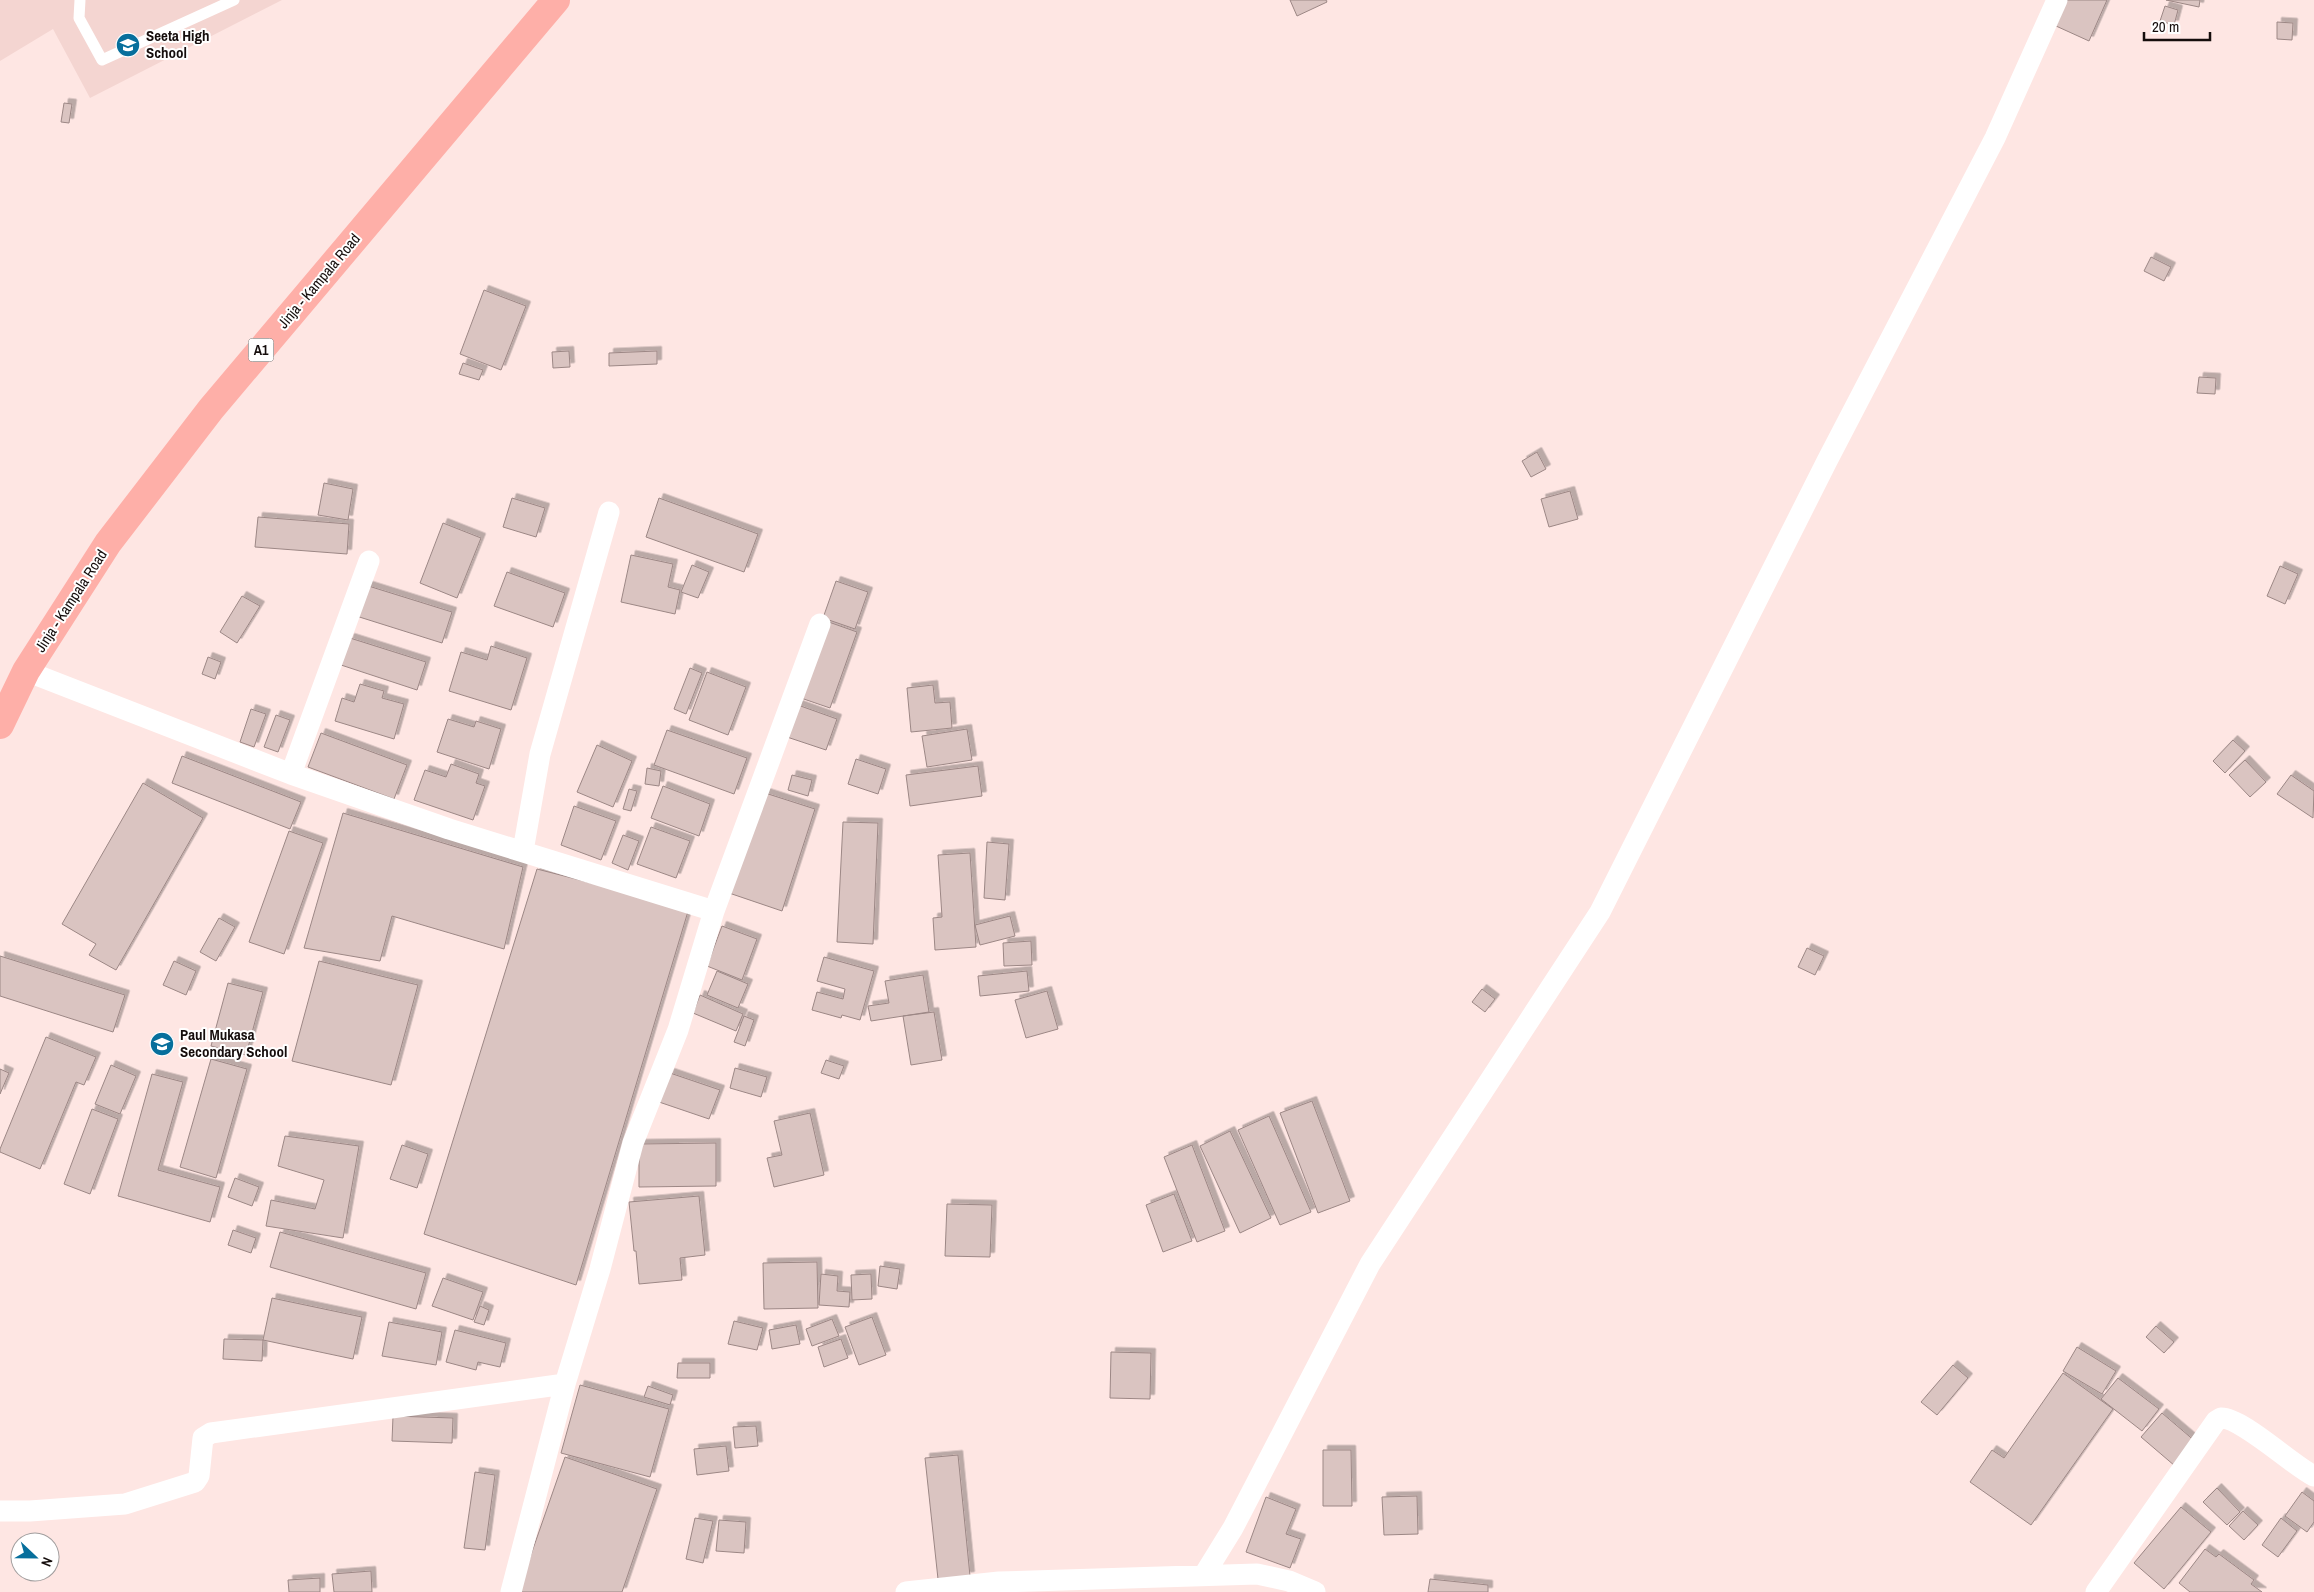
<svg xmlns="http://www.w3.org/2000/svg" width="2314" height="1592" viewBox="0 0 2314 1592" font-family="'Archivo Narrow',sans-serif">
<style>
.built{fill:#f4d5d1}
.building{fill:#dac4c1;stroke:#9c8785;filter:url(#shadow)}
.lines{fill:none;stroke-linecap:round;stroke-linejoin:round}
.service{stroke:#fff;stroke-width:11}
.minor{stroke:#fff;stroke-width:21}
.trunk{stroke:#feafa8;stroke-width:28}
.labels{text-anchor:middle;stroke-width:4;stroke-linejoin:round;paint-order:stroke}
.shield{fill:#fff;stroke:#5b5655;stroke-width:1}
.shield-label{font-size:14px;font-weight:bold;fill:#150d0c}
.poi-label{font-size:15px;font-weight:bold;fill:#150d0c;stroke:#fff;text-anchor:start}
.street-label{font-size:15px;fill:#150d0c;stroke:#fff}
</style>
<defs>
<filter id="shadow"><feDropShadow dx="4.5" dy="-4.5" stdDeviation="0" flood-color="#0004"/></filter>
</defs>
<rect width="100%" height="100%" fill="#fee6e3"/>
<!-- built -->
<path class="built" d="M0,0H282L90,98L53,29L0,61Z"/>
<!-- building -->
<path class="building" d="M1290,0H1326L1327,2L1297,16Z
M2067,0H2107L2089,41L2056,26Z
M2166,0H2200L2199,7Z
M2165,6L2178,10L2174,25L2160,21Z
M2277,22L2293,23L2292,40L2277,39Z
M64,103L72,104L69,123L61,122Z
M2151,257L2171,267L2164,281L2144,271Z
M484,290L526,306L501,370L460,354Z
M569,351L570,367L553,368L552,352Z
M657,351V364L609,366V353Z
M463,363L483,370L479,380L459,374Z
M2199,377L2216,378L2215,394L2197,393Z
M1537,452L1546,469L1531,477L1522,461Z
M324,483L353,489L348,520L318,515Z
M1570,491L1578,519L1549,527L1541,499Z
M512,498L545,508L536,537L503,527Z
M659,498L758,534L744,572L646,537Z
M258,517L349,524L347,554L255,547Z
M443,523L481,538L457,598L420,583Z
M631,555L673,564L668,587L680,590L675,614L621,602Z
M692,565L709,572L698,598L681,592Z
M2280,566L2298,574L2285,604L2267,596Z
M507,572L565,593L553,627L494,606Z
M836,581L868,592L855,629L823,618Z
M362,584L452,612L442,643L353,615Z
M242,596L260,606L237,643L220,632Z
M826,621L857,632L830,708L798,697Z
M350,638L426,662L417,690L341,665Z
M491,646L527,658L511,710L449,691L461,652L487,660Z
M208,657L221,662L215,679L202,674Z
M690,668L702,673L686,714L674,709Z
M707,672L746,687L728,735L689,720Z
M360,684L384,691L382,698L404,704L394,739L335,721L342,698L354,702Z
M933,685L935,703L950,702L952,728L911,732L907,688Z
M795,704L837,719L826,750L784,736Z
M251,709L266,714L254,747L240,742Z
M276,715L290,720L278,752L264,747Z
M448,719L474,727L476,721L501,729L489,769L437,752Z
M967,729L972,760L927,767L922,736Z
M667,730L747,758L734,794L654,765Z
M321,733L407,765L394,799L308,767Z
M2233,740L2245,751L2225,773L2213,761Z
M597,745L632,761L613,807L577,792Z
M182,756L301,802L290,829L172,783Z
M856,759L886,769L878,794L848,784Z
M2245,760L2266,782L2250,797L2229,775Z
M451,764L479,774L476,783L485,786L473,820L414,800L425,770L446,777Z
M978,766L982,796L910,806L906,775Z
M647,768L661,771L659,786L645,784Z
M792,775L812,780L808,796L788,790Z
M2291,775L2314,791L2313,818L2277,794Z
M143,783L203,818L116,970L89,955L96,944L62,924Z
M663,786L710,804L699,836L651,818Z
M629,789L637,791L631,811L623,809Z
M762,792L815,809L782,911L729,893Z
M574,806L616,821L601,860L561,845Z
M343,813L523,867L504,949L392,916L380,961L304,948Z
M843,822L878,823L873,944L837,942Z
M651,827L690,841L676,878L637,864Z
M289,831L323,843L284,954L249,942Z
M623,835L639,841L628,870L612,863Z
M987,842L1009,844L1005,900L984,898Z
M970,853L976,947L935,950L933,918L942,917L938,855Z
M537,869L689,908L576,1285L424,1234Z
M1010,916L1015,936L980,945L975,925Z
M219,918L235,927L216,961L200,952Z
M722,926L757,939L742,980L707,966Z
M1031,941L1032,965L1004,966L1003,943Z
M1807,948L1824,956L1815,975L1798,967Z
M0,956L125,995L113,1032L0,996Z
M824,957L874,971L860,1020L842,1015L841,1018L812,1010L817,992L843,999L845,989L817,981Z
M174,961L196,971L186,995L163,985Z
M319,961L418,985L391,1085L292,1061Z
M717,971L748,984L738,1008L707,995Z
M1027,971L1029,991L980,996L978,976Z
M923,975L929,1012L871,1021L868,1006L889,1003L885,981Z
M228,983L263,992L246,1055L211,1046Z
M1482,989L1495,999L1485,1012L1472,1002Z
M1047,991L1058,1029L1026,1038L1015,1000Z
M700,995L743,1014L736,1031L693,1013Z
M934,1012L942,1060L911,1065L903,1016Z
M744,1016L754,1020L745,1046L734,1042Z
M46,1037L96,1057L84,1085L76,1082L40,1169L0,1152V1149Z
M211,1059L247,1069L216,1178L180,1167Z
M826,1060L844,1066L839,1079L821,1073Z
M111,1065L136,1076L120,1114L95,1104Z
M735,1068L767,1077L761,1097L730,1088Z
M0,1069L9,1073L0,1094Z
M670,1073L720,1090L709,1119L659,1102Z
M152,1074L183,1082L158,1170L220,1187L210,1222L118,1196Z
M1312,1101L1350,1201L1318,1213L1280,1113Z
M92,1109L118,1119L90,1194L64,1184Z
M810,1113L824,1175L774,1187L767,1158L782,1155L774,1121Z
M1269,1116L1311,1212L1280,1225L1238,1130Z
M1230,1131L1271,1218L1240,1233L1200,1146Z
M285,1136L359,1146L343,1238L266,1226L271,1200L315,1209L324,1180L278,1166Z
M716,1143V1186L639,1187V1144Z
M402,1145L428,1154L417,1188L390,1179Z
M1192,1145L1225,1231L1197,1242L1164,1157Z
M235,1178L259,1187L252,1206L228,1197Z
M1174,1194L1192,1241L1163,1252L1146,1205Z
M699,1196L705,1255L680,1258L682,1280L639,1284L636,1251H634L629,1202Z
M947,1204L992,1205L990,1257L945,1256Z
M233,1230L256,1238L251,1253L228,1245Z
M280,1232L426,1273L416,1309L270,1267Z
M817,1262L818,1308L764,1309L763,1263Z
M880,1266L900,1269L897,1289L878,1286Z
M821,1274L838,1276L837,1291L850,1292L849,1307L819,1305Z
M871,1274L872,1299L852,1300L851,1275Z
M443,1278L483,1292L473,1320L432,1306Z
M272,1298L362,1317L353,1359L263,1340Z
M480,1306L489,1310L484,1325L474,1322Z
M872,1317L886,1355L859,1365L845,1327Z
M832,1319L839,1336L812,1346L806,1329Z
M734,1321L763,1328L757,1350L728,1344Z
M389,1322L442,1332L436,1365L382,1356Z
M796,1325L800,1344L772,1349L769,1330Z
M2156,1326L2174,1342L2164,1353L2146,1337Z
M455,1330L506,1343L500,1367L478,1362L476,1370L446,1362Z
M224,1339L263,1340L262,1361L223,1359Z
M841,1339L848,1358L824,1367L818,1347Z
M2077,1347L2116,1371L2102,1394L2063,1371Z
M1111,1352L1151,1353L1150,1399L1110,1398Z
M678,1363H710V1378H677Z
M1953,1365L1968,1378L1937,1415L1921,1402Z
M2063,1373L2113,1409L2031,1525L1970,1482L1992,1450L2004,1458Z
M2118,1378L2159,1409L2142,1431L2101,1399Z
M580,1385L669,1409L650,1477L561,1453Z
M648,1386L673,1395L670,1405L644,1397Z
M2162,1413L2196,1442L2175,1466L2141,1437Z
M393,1416L453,1418L452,1443L392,1441Z
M756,1426L758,1446L735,1448L733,1427Z
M726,1446L729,1471L697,1475L694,1449Z
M1323,1450H1351L1352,1506H1323Z
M958,1455L970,1576L938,1579L925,1458Z
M565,1457L657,1489L622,1592H518Z
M475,1472L495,1475L485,1550L464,1548Z
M2217,1488L2240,1512L2227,1525L2203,1502Z
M2302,1492L2314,1501V1522L2307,1532L2285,1516Z
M1417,1496L1418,1534L1384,1535L1382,1497Z
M1266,1497L1296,1509L1286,1534L1301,1539L1290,1568L1246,1552Z
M2181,1507L2211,1532L2164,1589L2134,1563Z
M2243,1511L2258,1525L2244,1540L2229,1526Z
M695,1518L713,1521L703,1563L686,1559Z
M2281,1518L2297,1531L2278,1557L2262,1545Z
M719,1520L746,1522L744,1553L716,1551Z
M2205,1549L2216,1557L2219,1554L2254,1580L2251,1584L2262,1592H2190L2179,1583Z
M371,1571L372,1592H334L332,1574Z
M320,1578V1592H289L288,1580Z
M1430,1579L1488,1585V1592H1428Z"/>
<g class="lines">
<!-- service -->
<path class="service" d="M80,0L79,18L102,60L234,0"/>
<!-- minor -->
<path class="minor" d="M26,671L291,774L449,829L714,911
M291,774L369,561
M523,851L540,754L609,512
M0,1511H30L125,1504L195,1482L199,1476L203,1438L211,1433L565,1384
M1204,1575L1233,1528L1370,1264L1600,912L1827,461L1995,138L2057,0
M511,1592L565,1384L600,1269L633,1143L678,1030L714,911L820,624
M906,1592L999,1582L1257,1574L1289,1581L1315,1592
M2096,1592L2216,1421L2221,1418C2241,1417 2292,1465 2314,1476"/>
<!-- trunk -->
<path class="trunk" d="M0,725L26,671L108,543L211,409L556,0"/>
</g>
<!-- icons -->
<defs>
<g id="school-disc" transform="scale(1.25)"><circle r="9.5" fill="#076f9c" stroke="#fff"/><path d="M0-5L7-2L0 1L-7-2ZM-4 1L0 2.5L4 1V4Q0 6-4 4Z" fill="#fff"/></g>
</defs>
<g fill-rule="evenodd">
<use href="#school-disc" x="128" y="45"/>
<use href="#school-disc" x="162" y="1044"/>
</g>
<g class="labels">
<!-- shield labels -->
<rect class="shield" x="248.5" y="338.5" width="25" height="23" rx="4"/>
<g class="shield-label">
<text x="261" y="355">A1</text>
</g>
<!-- poi labels -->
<g class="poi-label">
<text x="146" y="41">Seeta High<tspan x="146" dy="17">School</tspan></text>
<text x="180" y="1040">Paul Mukasa<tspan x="180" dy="17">Secondary School</tspan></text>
</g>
<!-- street labels -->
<g class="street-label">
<text transform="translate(319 281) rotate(-50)" y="5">Jinja - Kampala Road</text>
<text transform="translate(71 601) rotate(-57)" y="5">Jinja - Kampala Road</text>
</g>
</g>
<!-- north arrow -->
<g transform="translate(35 1557) rotate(112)"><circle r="24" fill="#ffffff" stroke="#a19e9e"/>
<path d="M0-4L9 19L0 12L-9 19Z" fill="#076f9c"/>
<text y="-8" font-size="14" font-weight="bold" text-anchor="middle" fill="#150d0c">N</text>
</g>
<!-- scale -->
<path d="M2144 32v8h66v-8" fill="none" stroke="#150d0c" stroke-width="2.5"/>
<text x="2152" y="32" font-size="15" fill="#150d0c" stroke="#ffffff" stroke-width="4" paint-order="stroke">20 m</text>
</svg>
